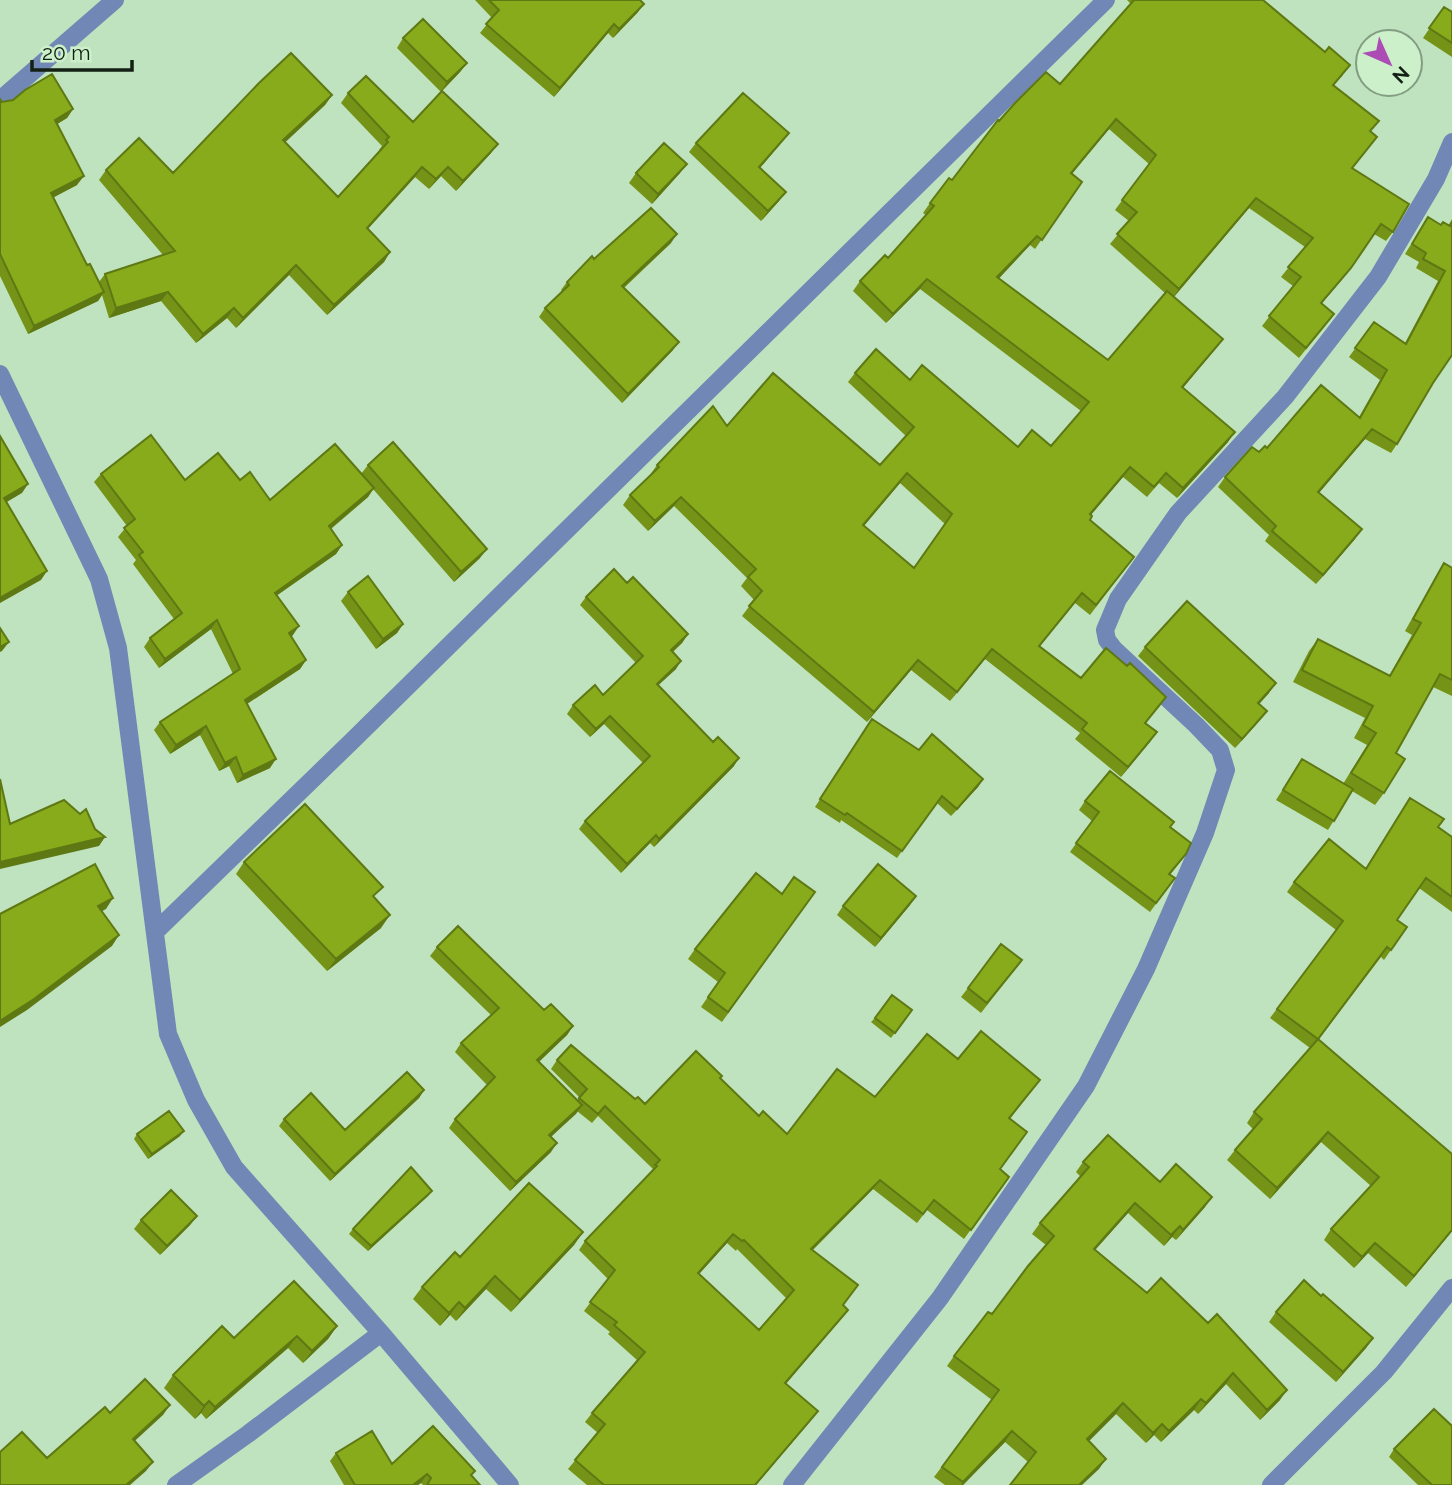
<svg xmlns="http://www.w3.org/2000/svg" width="1452" height="1485" viewBox="0 0 1452 1485" font-family="Raleway,sans-serif">
<style>
.lines{fill:none;stroke-linecap:round;stroke-linejoin:round}
.minor{stroke:#7187b5;stroke-width:18}
.wall{fill:#749317;fill-rule:evenodd}
.shaded-wall{fill:#5e7813}
.building{fill:#87ab1b;stroke:#5e7813;stroke-width:2;fill-rule:evenodd}
</style>
<rect width="100%" height="100%" fill="#bfe3be"/>
<g class="lines">
<!-- minor -->
<path class="minor" d="M0,100L115,0
M0,374L99,579L118,648L168,1034L196,1100L234,1167L381,1333L510,1485
M155,932L353,740L1106,0
M176,1485L248,1434L381,1333
M792,1485L940,1298L1086,1086L1146,969L1205,833L1226,770L1220,750L1196,725L1114,649L1107,640L1105,630L1118,599L1178,513L1285,397L1378,277L1436,179L1452,142
M1271,1485L1384,1372L1452,1288"/>
</g>
<!-- wall -->
<path class="wall" d="M475,0H640L638,12L613,38L608,33L554,97L480,33L492,18Z
M1127,0H1263L1343,75L1334,85L1371,132L1377,137L1352,168L1393,232L1386,241L1374,234L1344,277L1322,303L1334,314L1299,358L1262,326L1293,286L1281,277L1305,247L1249,208L1174,297L1223,339L1216,348L1183,388L1228,442L1177,498L1159,483L1147,497L1123,477L1091,515L1090,520L1127,566L1090,615L1075,603L1040,646L1081,678L1127,666L1166,697L1146,723L1157,732L1121,777L1075,739L1080,733L985,659L950,701L911,670L867,722L742,616L754,600L741,586L747,578L674,506L648,531L623,505L630,495L651,476L650,475L657,465L727,426L880,465L906,436L848,382L855,373L910,380L1018,447L1051,446L1081,411L920,289L886,323L853,291L860,281L888,258L926,215L923,213L930,203L952,180L999,121L1060,84L1131,4ZM1109,129L1149,164L1115,210L1129,221L1110,244L1165,293L1108,360L999,278L1030,245L1035,249L1082,182L1072,174ZM900,483L945,524L914,568L864,526Z
M1444,7L1452,12V57L1423,38Z
M403,38L467,63L460,72L441,92L397,48Z
M348,93L413,122L491,153L456,191L441,176L429,189L415,177L368,229L390,252L384,262L327,315L289,275L236,328L227,318L196,343L161,301L109,318L102,295L98,301L28,334L0,276V99L2,102L73,109L67,118L57,124L77,185L53,197L87,265L99,282L105,274L163,255L99,180L106,170L173,173L332,95L325,105L285,142L338,197L380,150H379L382,146L341,103Z
M782,142L760,168L779,201L761,221L689,152L696,143Z
M636,173H680L652,204L629,183Z
M1428,217L1441,225L1448,226L1452,219V355L1433,383L1397,444L1391,453L1365,439L1319,493L1355,539L1316,584L1265,541L1269,535L1218,487L1225,477L1267,448L1359,417L1380,380L1349,357L1374,322L1405,343L1438,281L1416,268L1419,262L1405,254Z
M671,243L624,288L673,350L622,403L539,317L545,308L562,291L561,290L567,282L594,259Z
M368,465L480,558L454,582L373,489L368,497L331,529L342,545L336,554L277,595L293,635L291,637L306,660L300,669L247,704L270,768L237,783L229,766L219,771L200,735L170,754L154,730L160,722L233,674L211,629L159,668L144,647L150,638L174,619L133,564L136,560L118,537L127,526L94,482L101,474L185,480H240L270,500L361,474Z
M1444,563L1452,568V696L1433,687L1396,753L1384,793L1375,805L1352,791L1328,830L1276,800L1302,759L1343,784L1367,745L1354,738L1365,718L1293,682L1309,651L1318,639L1389,676L1412,635L1405,631L1436,576Z
M627,583L688,634L682,643L673,652L676,669L658,685L734,766L654,847L650,843L621,873L579,829L585,821L643,763L604,724L590,737L567,714L573,705L603,695L636,663L580,605L586,597Z
M348,592L403,624L397,633L376,649L341,601Z
M1145,647L1269,693L1259,704L1260,720L1235,748L1138,656Z
M872,719L919,750L983,779L978,787L951,816L937,803L897,858L841,820L840,823L815,807Z
M1410,798L1438,827L1452,837V912L1419,888L1397,920L1407,927L1384,960L1381,957L1319,1039L1452,1231L1406,1287L1368,1253L1354,1268L1324,1240L1331,1229L1371,1186L1321,1142L1270,1199L1227,1160L1235,1150L1253,1129L1247,1123L1254,1112L1310,1048L1270,1018L1336,930L1287,892L1294,882L1365,869Z
M1085,801L1171,827L1186,854L1170,875L1175,878L1150,912L1070,852L1092,821L1079,810Z
M244,862L375,898L381,928L327,971L236,874Z
M815,892L722,1022L701,1007L718,982L688,959L695,949L782,894Z
M910,905L875,947L837,915L843,906Z
M437,947L573,1026L567,1035L539,1062L577,1100L579,1097L551,1069L557,1060L645,1104L720,1078L759,1116L787,1134L875,1097L958,1059L1033,1089L1010,1119L1000,1169L1009,1177L964,1239L927,1210L917,1223L873,1189L813,1250L843,1306L841,1319L786,1384L818,1411L811,1420L756,1485H587L568,1469L598,1433L585,1422L592,1413L637,1360L608,1334L610,1332L584,1311L608,1279L579,1250L585,1241L650,1175L653,1169L598,1116L592,1123L577,1111L551,1137V1152L510,1191L449,1128L455,1119L487,1085L455,1052L461,1043L491,1015L430,956ZM727,1243L736,1251L737,1249L786,1298L759,1330L699,1274Z
M1022,960L981,1013L961,997L968,988Z
M912,1010L891,1038L871,1022L875,1018Z
M424,1090L419,1098L330,1181L279,1126L284,1119L345,1130Z
M137,1134L180,1136L148,1159L134,1139Z
M1083,1162L1160,1182L1205,1207L1176,1240L1172,1237L1164,1246L1128,1213L1095,1250L1280,1400L1260,1420L1226,1384L1198,1414L1194,1410L1161,1442L1154,1435L1146,1443L1116,1414L1089,1441L1099,1469L1028,1462L1005,1442L963,1485H945L934,1477L992,1400L947,1366L954,1356L992,1314L1046,1245L1032,1234L1040,1223L1081,1177L1076,1172Z
M432,1191L428,1196L368,1251L349,1234L353,1229Z
M197,1216L190,1225L160,1255L134,1229L141,1220Z
M583,1232L574,1245L511,1312L486,1289L456,1321L450,1315L440,1326L413,1299L422,1287L460,1257Z
M1321,1296L1373,1338L1366,1348L1336,1382L1269,1322L1276,1312Z
M337,1326L328,1339L303,1363L288,1348L206,1419L201,1413L195,1419L164,1388L173,1375L234,1338Z
M1394,1449L1452,1485H1418L1389,1457Z
M336,1453L392,1464L472,1476L480,1485H423L421,1483L418,1485H344L330,1461Z"/>
<!-- shaded-wall -->
<path class="shaded-wall" d="M644,4L638,12L613,38L619,29Z
M614,24L608,33L554,97L560,88Z
M467,63L460,72L441,92L447,82Z
M332,95L325,105L277,150L283,140Z
M73,109L67,118L49,129L55,120Z
M1116,119L1109,129L1064,183L1071,173Z
M789,133L782,142L753,176L759,167Z
M498,144L491,153L456,191L463,181Z
M687,164L680,173L652,204L658,194Z
M422,167L415,177L360,237L367,228Z
M448,167L441,176L429,189L436,179Z
M84,176L77,185L45,202L51,193Z
M786,192L779,201L761,221L768,211Z
M1256,198L1249,208L1172,299L1179,289Z
M677,234L671,243L616,294L622,286Z
M1037,236L1030,245L991,287L997,277Z
M390,252L384,262L327,315L334,305Z
M296,265L289,275L236,328L243,318Z
M927,279L920,289L886,323L893,314Z
M104,292L98,301L28,334L34,326Z
M168,292L161,301L109,318L116,308Z
M234,308L227,318L196,343L203,334Z
M1223,339L1216,348L1175,397L1182,387Z
M679,342L673,350L622,403L628,394Z
M1372,429L1365,439L1311,502L1318,492Z
M1235,432L1228,442L1177,498L1183,488Z
M1130,467L1123,477L1083,524L1090,514Z
M907,473L900,483L856,535L863,525Z
M28,484L22,493L0,506L4,498Z
M374,488L368,497L323,535L329,526Z
M681,497L674,506L648,531L655,521Z
M1362,529L1355,539L1316,584L1323,575Z
M342,545L336,554L269,601L275,593Z
M487,549L480,558L454,582L461,572Z
M47,571L41,580L0,603V598Z
M217,620L211,629L159,668L165,659Z
M403,624L397,633L376,649L383,639Z
M299,626L293,635L283,642L289,633Z
M688,634L682,643L665,658L671,650Z
M9,642L2,651L0,652V647Z
M992,649L985,659L950,701L957,692Z
M306,660L300,669L239,709L245,700Z
M918,660L911,670L867,722L874,712Z
M681,661L676,669L651,692L657,684Z
M1276,683L1269,693L1251,713L1258,703Z
M1267,711L1260,720L1235,748L1242,739Z
M610,716L604,724L590,737L596,729Z
M206,726L200,735L170,754L176,745Z
M1157,732L1150,742L1121,777L1128,767Z
M236,757L229,766L219,771L225,763Z
M739,758L734,766L654,847L659,839Z
M276,759L270,768L237,783L243,775Z
M983,779L978,787L951,816L957,809Z
M656,835L650,843L621,873L627,864Z
M105,837L99,846L0,869V862Z
M916,896L910,905L875,947L881,938Z
M113,898L106,909L91,917L98,906Z
M390,915L381,928L327,971L336,959Z
M119,935L112,946L27,1010L0,1027V1021Z
M573,1026L567,1035L531,1069L537,1060Z
M424,1090L419,1098L330,1181L335,1174Z
M582,1105L576,1114L543,1144L549,1135Z
M184,1131L180,1136L148,1159L152,1154Z
M1328,1132L1321,1142L1270,1199L1277,1188Z
M557,1143L551,1152L510,1191L516,1182Z
M880,1180L873,1189L804,1258L811,1249Z
M432,1191L428,1196L368,1251L371,1246Z
M1212,1197L1205,1207L1176,1240L1183,1230Z
M1135,1203L1128,1213L1087,1259L1094,1249Z
M197,1216L190,1225L160,1255L167,1246Z
M1180,1226L1172,1237L1164,1246L1171,1235Z
M1452,1230V1231L1406,1287L1414,1276Z
M583,1232L574,1245L511,1312L520,1300Z
M733,1234L727,1243L691,1283L698,1273Z
M1375,1243L1368,1253L1354,1268L1362,1257Z
M495,1276L486,1289L456,1321L465,1308Z
M459,1302L450,1315L440,1326L449,1313Z
M848,1310L841,1319L778,1392L785,1383Z
M337,1326L328,1339L303,1363L312,1351Z
M297,1336L288,1348L206,1419L215,1407Z
M1373,1338L1366,1348L1336,1382L1343,1372Z
M1233,1373L1226,1384L1198,1414L1206,1403Z
M1287,1390L1280,1400L1260,1420L1267,1410Z
M1201,1399L1194,1410L1161,1442L1169,1431Z
M209,1401L201,1413L195,1419L204,1406Z
M1123,1403L1116,1414L1080,1450L1087,1439Z
M170,1405L163,1415L126,1449L133,1439Z
M818,1411L811,1420L756,1485H755Z
M1162,1424L1154,1435L1146,1443L1153,1433Z
M1012,1431L1005,1442L963,1485H961Z
M1106,1459L1099,1469L1082,1485H1079Z
M153,1462L146,1471L130,1485H126Z
M427,1474L421,1483L418,1485H413Z"/>
<!-- building -->
<path class="building" d="M489,0H640L644,4L619,29L614,24L560,88L486,24L499,10Z
M1134,0H1263L1325,52L1329,47L1350,65L1333,85L1379,121L1370,131L1377,137L1352,168L1409,204L1393,232L1381,224L1351,268L1321,303L1334,314L1306,348L1269,316L1301,277L1288,267L1313,238L1256,198L1179,289L1117,234L1137,212L1122,200L1156,155L1116,119L1071,173L1082,182L1042,240L1037,236L997,277L1108,360L1167,291L1223,339L1182,387L1235,432L1183,488L1166,473L1154,487L1130,467L1090,514L1092,516L1090,520L1134,557L1096,605L1082,593L1039,646L1081,678L1106,648L1127,666L1130,663L1166,697L1145,723L1157,732L1128,767L1082,729L1087,723L992,649L957,692L918,660L874,712L749,606L762,591L748,577L756,569L681,497L655,521L630,495L659,467L657,465L713,406L727,426L773,373L880,465L914,427L855,373L876,349L910,380L922,365L1018,447L1032,430L1051,446L1089,402L927,279L893,314L860,281L885,255L888,258L934,206L930,203L949,178L952,180L998,120L999,121L1015,103L1046,72L1060,84ZM907,473L952,514L914,568L863,525Z
M1444,7L1452,12V43L1429,28Z
M423,19L467,63L447,82L403,38Z
M291,53L332,95L283,140L338,197L388,142L386,140L389,137L348,93L366,76L413,122L442,91L498,144L463,181L448,167L436,179L422,167L367,228L390,252L334,305L296,265L243,318L234,308L203,334L168,292L116,308L105,274L175,251L106,170L139,138L173,173L259,83Z
M52,74L73,109L55,120L84,176L51,193L87,265L90,264L104,292L34,326L0,254V99L2,102L13,100L25,90Z
M743,93L789,133L759,167L786,192L768,211L696,143Z
M664,143L687,164L658,194L636,173Z
M651,208L677,234L622,286L679,342L628,394L545,308L569,285L567,282L592,256L594,259Z
M1428,217L1441,225L1443,222L1450,226L1452,222V355L1433,383L1397,444L1372,429L1318,492L1362,529L1323,575L1272,531L1276,526L1225,477L1252,447L1259,452L1265,446L1267,448L1321,385L1360,418L1387,370L1355,348L1374,322L1406,344L1445,271L1423,259L1426,253L1412,244Z
M151,435L185,480L218,453L240,480L250,472L270,500L335,444L374,488L329,526L342,545L275,593L299,626L289,633L306,660L245,700L276,759L243,775L236,757L225,763L206,726L176,745L160,722L240,669L217,620L165,659L150,638L182,613L139,555L143,552L124,528L135,519L101,474Z
M0,436L28,484L4,498L47,571L0,598Z
M393,442L487,549L461,572L368,465Z
M1444,563L1452,568V680L1440,674L1396,753L1405,759L1384,793L1351,773L1376,733L1363,725L1373,706L1302,670L1318,639L1390,676L1421,623L1413,619Z
M614,569L627,583L633,577L688,634L671,650L681,661L657,684L713,742L718,737L739,758L659,839L656,835L627,864L585,821L650,756L610,716L596,729L573,705L595,685L603,695L643,656L586,597Z
M368,576L403,624L383,639L348,592Z
M1187,601L1276,683L1258,703L1267,711L1242,739L1145,647Z
M0,628L9,642L0,647Z
M872,719L919,750L932,734L983,779L957,809L942,796L902,851L847,813L845,815L820,799Z
M1302,759L1353,789L1334,821L1283,790Z
M1110,771L1174,822L1170,827L1191,843L1186,854L1169,874L1175,878L1156,903L1076,843L1099,812L1085,801Z
M0,779L10,824L64,800L80,814L86,809L95,829L105,837L0,862Z
M1410,798L1444,819L1438,827L1452,837V897L1426,878L1397,920L1407,927L1391,950L1387,947L1318,1039L1277,1009L1343,921L1294,882L1329,839L1366,869Z
M305,804L383,887L373,896L390,915L336,959L244,862Z
M95,864L113,898L98,906L119,935L34,999L0,1021V914Z
M878,864L916,896L881,938L843,906Z
M756,873L782,894L794,877L815,892L728,1012L708,997L725,973L695,949Z
M458,926L544,1010L551,1004L573,1026L537,1060L582,1105L549,1135L557,1143L516,1182L455,1119L495,1077L461,1043L499,1008L437,947Z
M1001,944L1022,960L987,1003L968,988Z
M892,995L912,1010L895,1033L875,1018Z
M981,1031L1040,1080L1009,1118L1027,1132L1000,1169L1009,1177L971,1230L934,1200L923,1214L880,1180L811,1249L858,1285L843,1305L848,1310L785,1383L818,1411L755,1485H604L575,1460L605,1424L592,1413L645,1352L614,1325L617,1322L590,1302L615,1270L585,1241L657,1166L655,1165L660,1160L605,1106L598,1114L579,1098L587,1089L557,1060L571,1045L635,1099L638,1097L645,1104L696,1051L722,1076L720,1078L759,1116L763,1111L787,1134L837,1069L875,1097L927,1034L958,1059ZM733,1234L742,1241L744,1240L794,1290L759,1330L698,1273Z
M1318,1039L1452,1154V1230L1414,1276L1375,1243L1362,1257L1331,1229L1379,1177L1328,1132L1277,1188L1235,1150L1262,1119L1254,1112Z
M407,1072L424,1090L335,1174L284,1119L311,1093L345,1130Z
M169,1111L184,1131L152,1154L137,1134Z
M1108,1135L1160,1182L1176,1164L1212,1197L1183,1230L1180,1226L1171,1235L1135,1203L1094,1249L1147,1293L1161,1278L1208,1323L1217,1314L1287,1390L1267,1410L1233,1373L1206,1403L1201,1399L1169,1431L1162,1424L1153,1433L1123,1403L1087,1439L1106,1459L1079,1485H1010L1036,1452L1012,1431L963,1482L942,1467L999,1390L954,1356L988,1312L992,1314L1028,1266L1054,1236L1040,1223L1089,1167L1083,1162Z
M411,1167L432,1191L371,1246L353,1229Z
M529,1183L583,1232L520,1300L495,1276L465,1308L459,1302L449,1313L422,1287L455,1252L460,1257Z
M171,1190L197,1216L167,1246L141,1220Z
M1304,1280L1321,1296L1323,1294L1373,1338L1343,1372L1276,1312Z
M294,1281L337,1326L312,1351L297,1336L215,1407L209,1401L204,1406L173,1375L222,1326L234,1338Z
M145,1379L170,1405L133,1439L153,1462L126,1485H0V1452L22,1432L47,1458L105,1407L110,1413Z
M1434,1409L1452,1426V1485H1432L1394,1449Z
M433,1426L475,1471L471,1475L480,1485H427L431,1478L427,1474L413,1485H355L336,1453L372,1431L392,1464Z"/>
<!-- north arrow -->
<g transform="translate(1389 63) rotate(135)"><circle r="33" fill="#ccf0ca" stroke="#829d81" stroke-width="2"/>
<path d="M0-5L12 26L0 18L-12 26Z" fill="#ac4db6"/>
<text y="-10" font-size="19" font-weight="bold" text-anchor="middle" fill="#132013">N</text>
</g>
<!-- scale -->
<path d="M32 60v10h100v-10" fill="none" stroke="#132013" stroke-width="3.5"/>
<text x="42" y="60" font-size="21" fill="#132013" stroke="#ccf0ca" stroke-width="5" paint-order="stroke">20 m</text>
</svg>
